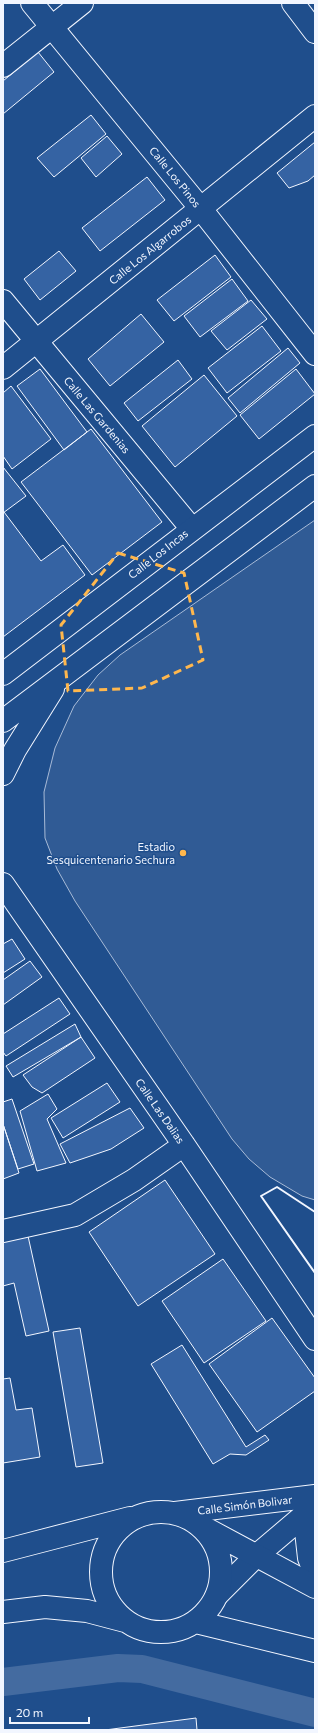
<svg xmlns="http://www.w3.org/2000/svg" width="318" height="1733" viewBox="0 0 318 1733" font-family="Commissioner,sans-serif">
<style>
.built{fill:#305b95;stroke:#a8bbd7}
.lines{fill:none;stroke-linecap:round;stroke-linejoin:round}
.canal{stroke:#446ba0;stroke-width:28}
.building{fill:#3563a3;stroke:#f2f6ff}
.minor-casing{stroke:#f2f6ff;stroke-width:24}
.tertiary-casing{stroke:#f2f6ff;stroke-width:24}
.primary-casing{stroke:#f2f6ff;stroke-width:24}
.minor{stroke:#1f4e8c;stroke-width:22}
.tertiary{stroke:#1f4e8c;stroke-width:22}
.primary{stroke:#1f4e8c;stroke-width:22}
.wall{stroke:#f2f6ff;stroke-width:2}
.marked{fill:none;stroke:#ffb74d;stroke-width:3;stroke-dasharray:8 5;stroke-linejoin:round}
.poi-dot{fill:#ffb74d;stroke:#1f4e8c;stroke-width:1.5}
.labels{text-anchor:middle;stroke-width:3;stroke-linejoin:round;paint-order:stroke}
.street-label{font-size:11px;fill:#f2f6ff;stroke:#1f4e8c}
.poi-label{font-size:11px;fill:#f2f6ff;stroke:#1f4e8c;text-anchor:end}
</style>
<rect width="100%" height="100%" fill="#1f4e8c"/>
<!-- built -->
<path class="built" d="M315,520V1200L302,1196L270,1177L249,1159L232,1139L75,901L57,869L45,838L44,792L55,748L74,706L98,675L120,655Z"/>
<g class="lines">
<!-- canal -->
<path class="canal" d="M3,1682L118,1668L142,1669L315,1713"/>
</g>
<!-- building -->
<path class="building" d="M38,52L54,72L3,114V81Z
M91,115L106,134L54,177L37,158Z
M107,136L122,154L96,177L81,158Z
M315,142V175L308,181L289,188L277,173Z
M147,177L165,200L100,251L82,228Z
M59,251L76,271L40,300L24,279Z
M215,255L231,277L174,321L157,300Z
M232,279L248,301L200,337L184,316Z
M251,300L267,319L227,350L211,331Z
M141,314L164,342L110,386L88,359Z
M262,326L281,351L227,393L208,368Z
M288,348L300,363L240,413L228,398Z
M178,360L192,379L138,421L124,403Z
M40,369L87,432L64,450L17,386Z
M296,369L315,394L259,439L240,415Z
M204,375L237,416L175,467L142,426Z
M11,386L51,439L12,469L3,456V393Z
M91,429L162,522L92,575L21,482Z
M3,467L26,496L3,513Z
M4,512L41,561L63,545L85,575L3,637V513Z
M12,939L25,959L3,973V944Z
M30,961L42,977L3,1005V980Z
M59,998L70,1014L6,1056L3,1052V1034Z
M75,1024L81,1037L13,1077L6,1066Z
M81,1037L95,1058L42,1093L32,1087L23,1075Z
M107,1083L120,1102L63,1138L51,1118Z
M48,1094L57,1109L47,1119L66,1163L37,1171L20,1111Z
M12,1099L34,1164L18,1169L3,1124V1102Z
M130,1108L144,1128L111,1149L70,1163L60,1144Z
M3,1124L19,1173L3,1179Z
M165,1180L215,1254L138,1306L89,1232Z
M28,1236L49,1331L26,1336L14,1283L3,1286V1242Z
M223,1259L266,1321L204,1363L162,1301Z
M272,1318L315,1378V1391L257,1432L209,1364Z
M80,1328L103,1463L76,1467L53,1332Z
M182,1345L246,1447L265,1435L269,1440L246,1455L230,1454L213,1464L151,1364Z
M10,1378L16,1410L32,1408L40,1457L3,1463V1379Z
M196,1718L197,1730H105Z"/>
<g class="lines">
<!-- minor casing -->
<g class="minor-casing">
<path id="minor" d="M32,3L201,209L315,354
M293,3L315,32
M3,66L82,3
M3,301L192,529
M3,368L315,116
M3,884L184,1145L315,1339
M3,1231L75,1215L134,1180L184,1145"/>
</g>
<!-- tertiary casing -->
<g class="tertiary-casing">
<path id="tertiary" d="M3,674L315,436
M3,721L315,486
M3,774L15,750L53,689
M315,1510L306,1531L309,1558L315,1574
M175,1513L315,1496
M217,1595L256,1556L315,1506"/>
</g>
<!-- primary casing -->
<g class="primary-casing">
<path id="primary" d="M101 1572a60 60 0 1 1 120 0a60 60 0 1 1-120 0Z
M203,1527L315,1587
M3,1551L130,1518
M3,1612L45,1607L87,1611L125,1621
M196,1622L315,1651"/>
</g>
<!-- minor -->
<use href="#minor" class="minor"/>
<!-- tertiary -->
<use href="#tertiary" class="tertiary"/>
<!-- primary -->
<use href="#primary" class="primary"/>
<!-- wall -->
<path class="wall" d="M315,1212L277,1187L261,1196L315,1273"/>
</g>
<!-- marked area -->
<path class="marked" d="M118,553L184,573L203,660L142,688L68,691L61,625Z"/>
<!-- markers -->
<circle class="poi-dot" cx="183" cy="853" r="4"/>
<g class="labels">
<!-- street labels -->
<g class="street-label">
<text transform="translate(175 177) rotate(51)" y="4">Calle Los Pinos</text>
<text transform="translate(150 250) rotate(-39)" y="4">Calle Los Algarrobos</text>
<text transform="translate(97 415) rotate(50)" y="4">Calle Las Gardenias</text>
<text transform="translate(158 554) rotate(-38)" y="4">Calle Los Incas</text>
<text transform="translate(160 1111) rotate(55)" y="4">Calle Las Dalias</text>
<text transform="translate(245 1505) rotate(-7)" y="4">Calle Simón Bolivar</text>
</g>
<!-- poi labels -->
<g class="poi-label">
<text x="175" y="851">Estadio<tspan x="175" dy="13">Sesquicentenario Sechura</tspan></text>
</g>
</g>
<!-- border -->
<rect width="318" height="1733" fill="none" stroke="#f2f6ff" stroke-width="8"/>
<!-- scale -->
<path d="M10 1717v6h79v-6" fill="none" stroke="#f2f6ff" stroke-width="2"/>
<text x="16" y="1717" font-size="12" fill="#f2f6ff" stroke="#1f4e8c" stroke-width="3" paint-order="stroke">20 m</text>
</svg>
